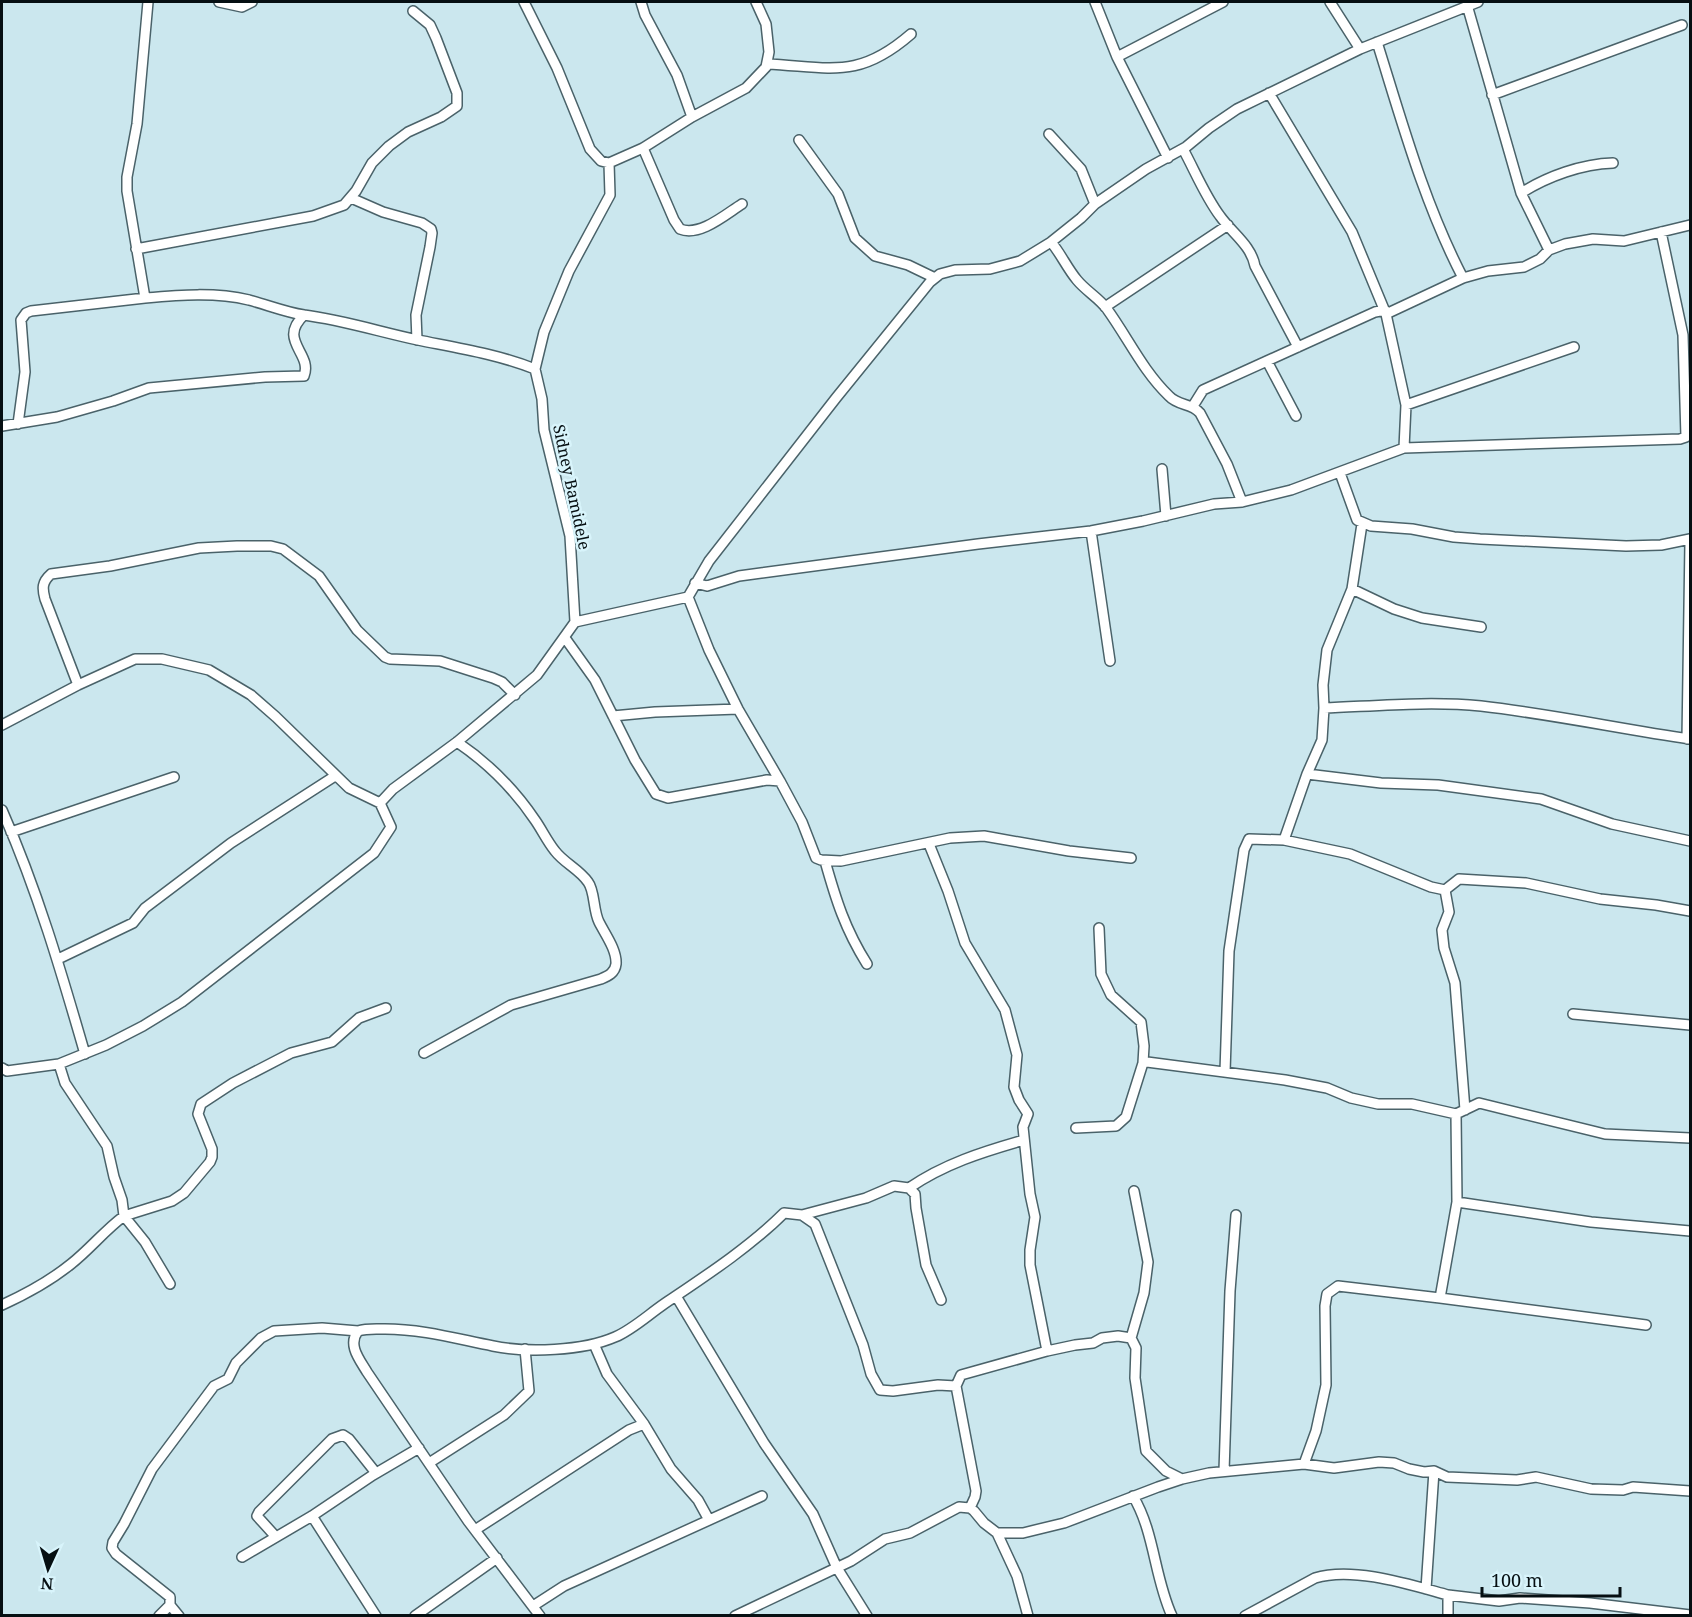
<svg xmlns="http://www.w3.org/2000/svg" width="1692" height="1617" viewBox="0 0 1692 1617" font-family="'Noto Serif',serif">
<style>
.lines{fill:none;stroke-linecap:round;stroke-linejoin:round}
.minor-casing{stroke:#4a6269;stroke-width:12}
.minor{stroke:#fff;stroke-width:9}
.labels{text-anchor:middle;stroke-width:5;stroke-linejoin:round;paint-order:stroke}
.street-label{font-size:16px;fill:#060f12;stroke:#d8f4fb}
</style>
<rect width="100%" height="100%" fill="#cbe7ee"/>
<g class="lines">
<!-- minor casing -->
<g class="minor-casing">
<path id="minor" d="M148,2L137,124L127,177V191L145,298C180,295 215,292 249,300C268,305 285,312 304,315
M219,2L242,7L252,2
M524,2L557,68L590,149L601,161L609,163L643,148L692,117L746,88L766,67L769,52L766,24L756,2
M641,2L645,15L677,75L692,117
M1095,2L1117,57L1168,158
M1330,2L1360,49
M1467,5L1521,193L1549,250
M1377,42C1402,122 1424,203 1463,278
M1117,57L1223,2
M767,64C831,67 858,80 911,34
M1492,95L1682,25
M1049,134L1081,169L1095,204
M799,140L838,194L855,238L875,256L908,265L935,278
M643,148L674,220L680,229C700,237 726,214 742,204
M1183,149C1195,171 1205,196 1220,216C1232,233 1251,245 1255,266L1298,347
M1521,193C1548,176 1582,164 1613,163
M351,198L383,212L422,223L431,229L432,233L430,247L416,315L417,340
M1051,242C1061,254 1067,268 1077,280C1086,291 1099,298 1107,309C1128,338 1143,371 1169,396C1178,406 1192,403 1200,413L1227,464L1242,502
M136,249L313,216L344,205L356,191L372,163L389,146L408,132L441,117L457,106V93L436,38L430,25L413,11
M1105,307L1228,225
M1386,314L1463,278L1488,271L1524,267L1540,259L1549,250L1565,244L1593,239L1624,241L1690,225
M1267,361L1296,416
M535,369L544,332L569,271L610,195L609,163
M1406,405L1574,347
M1193,406L1203,390L1375,312L1385,310
M18,424L25,372L21,320L26,313L31,311L145,298
M2,426L57,417L113,401L149,388L265,377L304,376C313,353 277,341 304,315C343,320 380,332 418,340C458,348 497,354 535,369L542,399L544,430L570,536L575,622L537,675L457,742L393,789L380,803L349,788L276,717L251,695L209,670L162,659H135L78,685L2,725
M1404,448L1680,439L1686,437L1683,335L1661,232
M1162,469L1166,516
M1340,473L1357,520L1371,526L1412,529L1454,537L1480,539L1626,546L1661,545L1690,539
M1091,531L1110,661
M695,583L707,586L739,576L761,573L978,544L1091,531L1143,521L1214,504L1242,502L1291,490L1404,448L1406,405L1386,314L1352,232L1269,93
M1352,589L1394,609L1422,618L1481,627
M575,622L688,597
M565,638L595,680L635,760L656,794L668,798L767,780L780,781
M78,685L45,599C42,588 42,582 51,574L110,566L199,548L237,546H271L283,549L319,576L357,630L385,657L390,659L440,661L493,678L502,682L515,695
M1324,708C1376,706 1429,701 1481,706C1551,714 1621,729 1690,739
M613,716L655,712L738,709
M1687,739L1690,542
M1307,774L1381,783L1438,785L1541,799L1612,824L1690,841
M2,810C37,889 61,971 85,1054
M11,832L174,777
M1284,840L1307,774L1322,740L1324,708L1323,685L1327,650L1352,589L1362,524
M929,844L948,891L965,943L1005,1010L1017,1055L1014,1087L1019,1100L1028,1114L1023,1127L1030,1194L1035,1217L1030,1250V1265L1047,1351
M1131,858L1069,851L984,836L950,838L841,861L821,860L816,858L802,822L780,781L738,709L709,650L688,597L709,561L836,398L930,282L940,274L955,270L990,269L1020,261L1051,242L1081,218L1095,204L1146,169L1186,147L1209,128L1237,109L1360,49L1478,2
M825,861C836,900 845,929 867,964
M1445,890L1449,912L1442,930L1444,948L1455,983L1465,1110
M1099,928L1101,974L1111,995L1141,1022L1144,1046L1143,1063
M58,959L133,923L145,908L231,843L335,776
M1573,1014L1690,1025
M424,1053L511,1005L601,979C608,976 615,973 616,964C617,950 605,934 599,922C593,910 595,891 588,882C579,869 564,863 555,851C547,841 542,830 535,820C514,789 488,763 457,742
M2,1068L7,1071L59,1064L106,1045L143,1026L182,1002L374,853L391,827L380,803
M1225,1072L1229,951L1244,850L1249,839L1284,840L1350,854L1431,887L1445,890L1459,879L1526,883L1600,899L1656,905L1690,911
M1456,1114L1457,1202L1440,1298L1646,1325
M1076,1128L1116,1126L1126,1117L1143,1063L1147,1062L1285,1080L1327,1088L1351,1098L1378,1104H1412L1456,1114L1479,1103L1605,1134L1690,1138
M909,1188C944,1164 982,1152 1024,1140
M1457,1202L1591,1222L1690,1231
M802,1215L866,1198L894,1186L909,1188L915,1194L916,1208L926,1265L941,1300
M170,1284L145,1242L124,1216L172,1201L184,1193L210,1162L212,1157V1149L198,1114L201,1104L233,1083L291,1053L332,1042L359,1018L386,1008
M676,1296L764,1443L813,1514L837,1568L867,1616
M2,1305C26,1294 50,1281 71,1264C90,1249 105,1230 124,1216L122,1200L114,1177L107,1146L65,1083L59,1064
M1131,1338L1144,1293L1148,1262L1134,1191
M644,1424L671,1469L698,1500L709,1520
M429,1463L504,1415L529,1391L525,1349
M1304,1464L1316,1431L1326,1385L1325,1306L1327,1294L1338,1286L1440,1298
M1224,1471L1230,1291L1236,1215
M1133,1496C1155,1533 1154,1577 1172,1616
M970,1508L975,1497L976,1491L956,1386L961,1375L1047,1351L1075,1345L1093,1343L1102,1338L1118,1336L1131,1338L1136,1348L1135,1378L1146,1451L1166,1471L1182,1479
M312,1516L376,1616
M475,1530L629,1430L644,1424L607,1374L594,1344
M997,1533L1017,1576L1028,1616
M276,1537L257,1516L259,1512L332,1439L343,1435L349,1439L376,1473
M242,1557L312,1516L373,1475L419,1448
M1426,1589L1434,1471
M1448,1595L1499,1601L1520,1598L1590,1603L1690,1615
M533,1606L564,1586L762,1496
M159,1616L170,1605
M179,1616L170,1605V1597L116,1554L112,1548L113,1542L124,1524L152,1469L214,1386L228,1379L236,1363L261,1338L274,1331L322,1328L358,1331
M415,1616L497,1558
M540,1616L468,1521L367,1372C360,1360 347,1345 358,1331C367,1328 376,1329 385,1329C422,1329 457,1339 493,1346C527,1353 583,1351 615,1337C632,1330 648,1315 664,1304C704,1277 750,1247 784,1213L802,1215L815,1224L863,1345L871,1374L880,1390L893,1391L938,1385L956,1386
M735,1616L851,1561L885,1539L910,1533L959,1507L970,1508L974,1511L984,1523L997,1533H1023L1064,1523L1158,1487L1182,1479L1209,1473L1304,1464L1334,1468L1379,1462L1394,1463L1409,1469L1424,1472L1434,1471L1447,1477L1517,1480L1536,1477L1591,1489L1623,1490L1633,1487L1690,1491
M1245,1616L1315,1578C1353,1566 1411,1585 1448,1595V1616"/>
</g>
<!-- minor -->
<use href="#minor" class="minor"/>
</g>
<g class="labels">
<!-- street labels -->
<g class="street-label">
<text transform="translate(572 487) rotate(78)" y="6">Sidney Bamidele</text>
</g>
</g>
<!-- border -->
<rect width="1692" height="1617" fill="none" stroke="#060f12" stroke-width="6"/>
<!-- north arrow -->
<g transform="translate(48 1569) rotate(184)" stroke="#d8f4fb" stroke-width="4.5" paint-order="stroke">
<path d="M0-4.5L10 22L0 15L-10 22Z" fill="#060f12"/>
<text y="-9" font-size="16" font-weight="bold" text-anchor="middle" fill="#060f12">N</text>
</g>
<!-- scale -->
<path d="M1482 1587v9h138v-9" fill="none" stroke="#060f12" stroke-width="3"/>
<text x="1491" y="1587" font-size="18" fill="#060f12" stroke="#d8f4fb" stroke-width="4.5" paint-order="stroke">100 m</text>
</svg>
